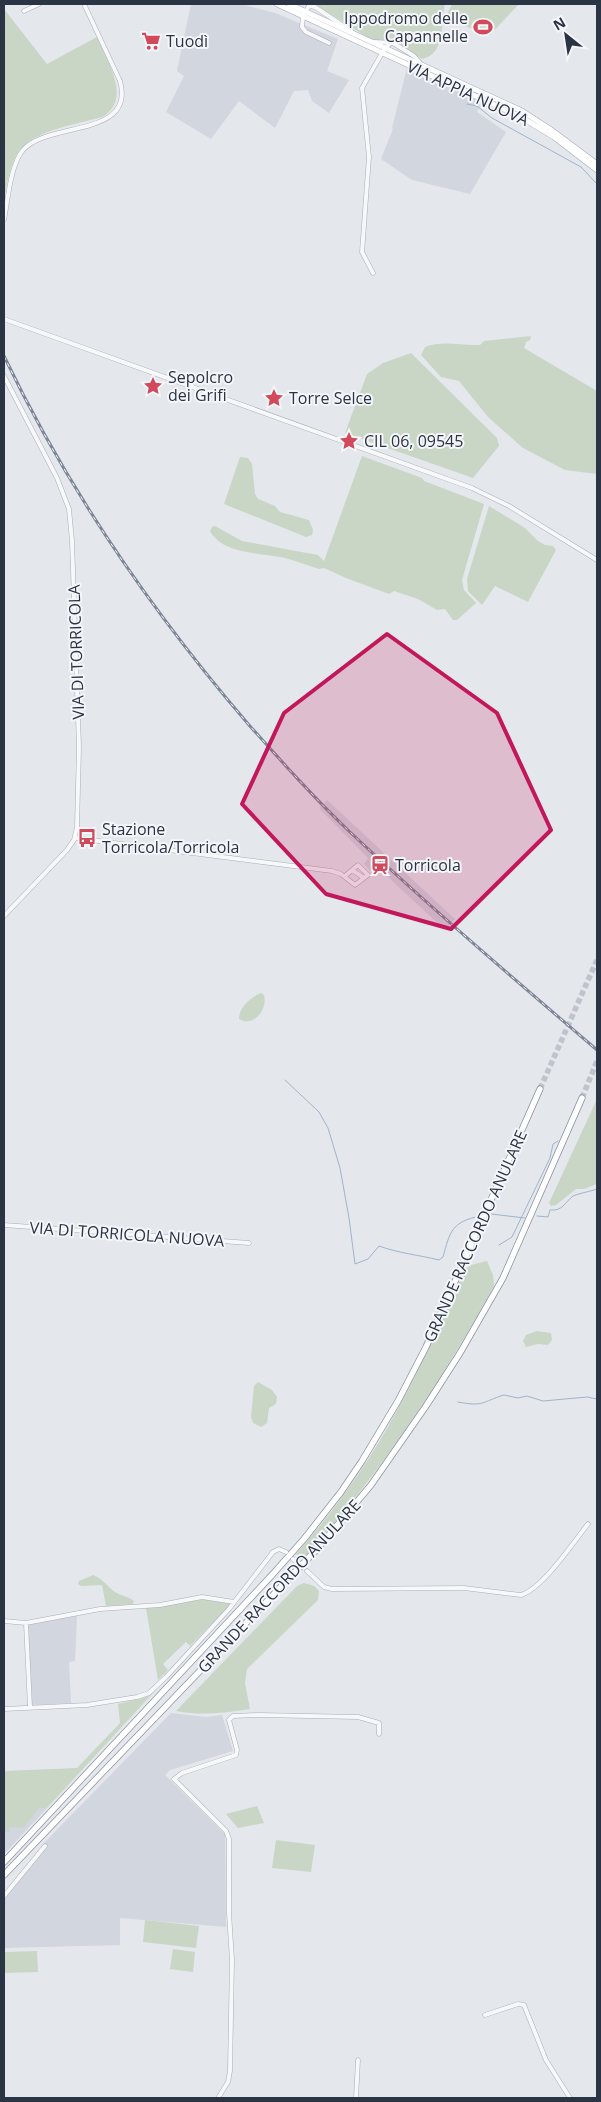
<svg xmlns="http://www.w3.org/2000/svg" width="601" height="2102" viewBox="0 0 601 2102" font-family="'Open Sans',sans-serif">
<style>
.built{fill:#d2d6de}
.green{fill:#c9d6c5}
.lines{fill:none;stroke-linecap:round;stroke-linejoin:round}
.stream{stroke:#9fb4cc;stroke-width:1}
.highway-tunnel{stroke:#bfc3cb;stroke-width:5.5;stroke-dasharray:5.5 3;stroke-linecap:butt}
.minor-casing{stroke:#a9aeb7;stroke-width:5}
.major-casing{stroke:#a3abb8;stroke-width:6}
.highway-casing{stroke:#8b94a3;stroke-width:7}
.minor{stroke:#f7f8fa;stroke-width:4}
.major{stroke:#fff;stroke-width:5}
.highway{stroke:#fff;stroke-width:5.5}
.rail-casing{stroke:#7d8696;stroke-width:3}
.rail{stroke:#f4f6f9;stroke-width:1;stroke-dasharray:4;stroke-linecap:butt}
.marked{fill:#c2185b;fill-opacity:0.2;stroke:#c2185b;stroke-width:4;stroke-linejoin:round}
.labels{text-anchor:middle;stroke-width:4;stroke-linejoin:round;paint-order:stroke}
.poi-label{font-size:16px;fill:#2b3445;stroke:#f4f6f9;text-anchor:start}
.street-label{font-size:16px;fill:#2b3445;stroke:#f4f6f9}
</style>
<rect width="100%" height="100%" fill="#e4e7ec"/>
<!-- built -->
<path class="built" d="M191,4H241L275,13L338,39L327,71L349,80L329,113L312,101L308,90L294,91L275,128L239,101L211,139L166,112L184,76L177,71Z
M407,68L482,102L477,112L506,132L470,194L412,180L381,159L393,129L392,128Z
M327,800L455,919L445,930L376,866L371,871L364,864L368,858L319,808Z
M77,1615L75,1661L69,1662L71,1703L32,1705L28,1624Z
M171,1713L206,1717L222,1715L233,1751L170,1770L165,1775L225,1834L226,1927L120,1918V1945L4,1948V1894L45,1842Z
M4,1807L47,1808L4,1854Z"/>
<!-- green -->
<path class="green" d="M314,4H445C440,22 447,53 422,59L394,40H375L367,37Z
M452,4H519L490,35L445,19Z
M4,9L47,64L97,37C107,62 133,99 102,117C78,124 35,130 20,150C9,164 7,185 4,202Z
M531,336L530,340L526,342L524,348L597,391V474L565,470L523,448L488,417L459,381L441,377L421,355L425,347C443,340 461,346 480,345L484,341Z
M411,353L497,438L499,446L473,478L345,433L367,374L383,363Z
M362,456L422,478L424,481L484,504L462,580L464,590L476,603L457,620H453L445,609L437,610L418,599L394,591L389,594L346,578L324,568L319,569C307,565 296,561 285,558C261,552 223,555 210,531L212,527L215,526L242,541L318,555L324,561Z
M240,457L248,458L252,464L255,494L258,499L275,506L280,512L309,520L313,530L312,535L306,537L224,504Z
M489,506L525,528L538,541L545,545L553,546L556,550L528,602L495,586L482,605L468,591L467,579Z
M261,993L264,995C268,1009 254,1028 239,1019C239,1007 251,997 261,993Z
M597,1099V1184L584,1189H576L556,1205L551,1206L549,1203Z
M487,1261L493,1275L494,1286C440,1384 378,1477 303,1559L296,1554C334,1511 368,1464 395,1414C421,1368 440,1318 464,1270L471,1265Z
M537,1331L551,1333L552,1340L548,1345L538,1344L526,1347L523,1341L526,1335Z
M258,1382L272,1390L277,1397L276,1404L269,1408L267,1423L261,1427L253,1423L251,1417L254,1386Z
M93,1575C103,1579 107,1586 115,1592C121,1596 128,1596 134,1601L133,1604L106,1606L102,1585L81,1586L78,1584L79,1581Z
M304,1583L314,1586L319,1591L318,1600L247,1669L245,1683L250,1709C224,1713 202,1716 176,1711L297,1586Z
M203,1599L231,1604L190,1646L186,1642L163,1664L168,1670L158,1680L146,1608Z
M154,1692L47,1808H39L23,1828L10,1827L9,1832H4V1771L77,1768L120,1723L118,1704L143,1698Z
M257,1806L264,1823L238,1828L226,1814Z
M276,1840L315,1845L311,1872L272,1868Z
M145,1920L199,1926L196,1948L143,1942Z
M173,1949L195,1952L193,1972L170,1969Z
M37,1951L38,1972L4,1973V1952Z"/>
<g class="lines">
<!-- stream -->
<path class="stream" d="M467,104L477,106L492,118L581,167L597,184
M285,1080L319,1112L328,1128L340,1168L349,1218L355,1264L368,1259L379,1246C398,1253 419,1255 439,1260L443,1257C450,1232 451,1222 480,1216
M491,1214L525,1218
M537,1216L548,1217L550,1210C563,1211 564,1203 573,1196C577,1194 592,1191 597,1189
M499,1245L512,1237L550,1158L553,1144L558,1141
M458,1402C485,1407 481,1402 504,1395L518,1398L527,1396L543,1401L587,1397L597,1399"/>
<!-- highway-tunnel -->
<path class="highway-tunnel" d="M540,1089L597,960
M582,1098L597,1061"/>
<!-- minor casing -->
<g class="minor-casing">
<path id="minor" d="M24,11L39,4
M375,42L393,43L414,56L421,64
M329,43L306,32L302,27L303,16L309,6L315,7L351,31
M4,220C8,200 10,166 23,150C48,121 136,138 120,81L84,4
M373,273L362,252L369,157L362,88L385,48L392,42
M4,319L472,488L509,506L597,560
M4,376L57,478L69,509L72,541L79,747L77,827L74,840L67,850L4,916
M75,838L332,871L341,874L355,885L368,875L358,865L345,876
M352,870L364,878
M4,1225L249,1243
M293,1559L300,1564
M307,1571L324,1587L332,1589L464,1588L521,1595C543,1588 573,1543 588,1524
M4,1621L26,1623L100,1609L160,1605L202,1597L234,1602
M26,1623L30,1707
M4,1709L87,1705L137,1697L149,1693L166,1677L229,1609L273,1552L279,1549L286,1552
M4,1896L45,1846
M485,2015L518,2004L524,2005L546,2060L570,2098
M218,2098L228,2082L230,2071L232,1960L229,1913V1839L226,1831L174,1779L182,1773L236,1755L237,1750L229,1720L233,1716L259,1715L358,1717L379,1723V1734
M356,2098L358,2060"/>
</g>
<!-- major casing -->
<g class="major-casing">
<path id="major" d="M277,4L521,117L554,137L597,170
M289,4L522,111L550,129L597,164"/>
</g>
<!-- highway casing -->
<g class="highway-casing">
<path id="highway" d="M4,1862L272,1575L304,1539L341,1492L362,1461L398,1401L426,1347L540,1089
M4,1875L318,1548L371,1485L426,1406L460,1353L503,1278L582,1098"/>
</g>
<!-- minor -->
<use href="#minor" class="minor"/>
<!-- major -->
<use href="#major" class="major"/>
<!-- highway -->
<use href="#highway" class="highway"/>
<!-- rail casing -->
<g class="rail-casing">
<path id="rail" d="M4,356C68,490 152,612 249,725C282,762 315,799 351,833C430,907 514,979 597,1050"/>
</g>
<!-- rail -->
<use href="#rail" class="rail"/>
</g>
<!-- marked area -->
<path class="marked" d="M387,634L497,713L551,830L451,929L326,894L242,804L284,713Z"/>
<!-- icons -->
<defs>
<g id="stadium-bare" transform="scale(1.5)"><path d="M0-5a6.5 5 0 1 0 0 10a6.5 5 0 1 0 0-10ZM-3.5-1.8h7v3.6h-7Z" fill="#d1495b" stroke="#f4f6f9" stroke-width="2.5" paint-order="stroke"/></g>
<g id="supermarket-bare" transform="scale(1.5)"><path d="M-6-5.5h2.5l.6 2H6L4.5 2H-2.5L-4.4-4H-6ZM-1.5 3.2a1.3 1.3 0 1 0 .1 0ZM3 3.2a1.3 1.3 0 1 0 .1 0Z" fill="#d1495b" stroke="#f4f6f9" stroke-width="2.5" paint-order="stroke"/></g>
<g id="sight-bare" transform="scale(1.5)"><path d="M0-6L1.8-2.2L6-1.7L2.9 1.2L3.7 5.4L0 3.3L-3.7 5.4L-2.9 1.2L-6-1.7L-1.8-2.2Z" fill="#d1495b" stroke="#f4f6f9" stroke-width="2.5" paint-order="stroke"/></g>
<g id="bus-bare" transform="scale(1.5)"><path d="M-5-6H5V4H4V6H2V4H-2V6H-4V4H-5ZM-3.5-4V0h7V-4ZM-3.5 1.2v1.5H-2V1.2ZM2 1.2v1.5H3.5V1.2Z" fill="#d1495b" stroke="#f4f6f9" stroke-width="2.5" paint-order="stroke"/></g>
<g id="station-bare" transform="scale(1.5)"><path d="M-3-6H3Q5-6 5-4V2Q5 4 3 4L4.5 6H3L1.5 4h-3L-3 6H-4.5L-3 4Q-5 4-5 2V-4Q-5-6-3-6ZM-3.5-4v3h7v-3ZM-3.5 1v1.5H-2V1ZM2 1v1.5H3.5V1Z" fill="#d1495b" stroke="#f4f6f9" stroke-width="2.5" paint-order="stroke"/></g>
</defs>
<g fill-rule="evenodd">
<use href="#stadium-bare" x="483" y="27"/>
<use href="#supermarket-bare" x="151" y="41"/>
<use href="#sight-bare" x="153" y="386"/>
<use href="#sight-bare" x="274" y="398"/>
<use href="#sight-bare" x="349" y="441"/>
<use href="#bus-bare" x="87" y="838"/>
<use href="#station-bare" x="380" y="865"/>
</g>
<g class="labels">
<!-- poi labels -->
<g class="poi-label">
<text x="468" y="24" text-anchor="end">Ippodromo delle<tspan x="468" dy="18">Capannelle</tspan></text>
<text x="166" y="47">Tuodì</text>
<text x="168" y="383">Sepolcro<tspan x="168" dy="18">dei Grifi</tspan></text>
<text x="289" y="404">Torre Selce</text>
<text x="364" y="447">CIL 06, 09545</text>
<text x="102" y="835">Stazione<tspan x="102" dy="18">Torricola/Torricola</tspan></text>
<text x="395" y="871">Torricola</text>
</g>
<!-- street labels -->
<g class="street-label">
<text transform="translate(468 93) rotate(25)" y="6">VIA APPIA NUOVA</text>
<text transform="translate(76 652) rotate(-92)" y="6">VIA DI TORRICOLA</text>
<text transform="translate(127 1234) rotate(4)" y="6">VIA DI TORRICOLA NUOVA</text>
<text transform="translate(475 1236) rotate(-66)" y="6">GRANDE RACCORDO ANULARE</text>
<text transform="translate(279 1586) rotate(-47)" y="6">GRANDE RACCORDO ANULARE</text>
</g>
</g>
<!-- border -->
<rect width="601" height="2102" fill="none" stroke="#2b3445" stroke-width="10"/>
<!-- north arrow -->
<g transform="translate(566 35) rotate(330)" stroke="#f4f6f9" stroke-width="4" paint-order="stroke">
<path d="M0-4L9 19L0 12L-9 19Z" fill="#2b3445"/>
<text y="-8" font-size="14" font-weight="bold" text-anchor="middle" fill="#2b3445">N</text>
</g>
</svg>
